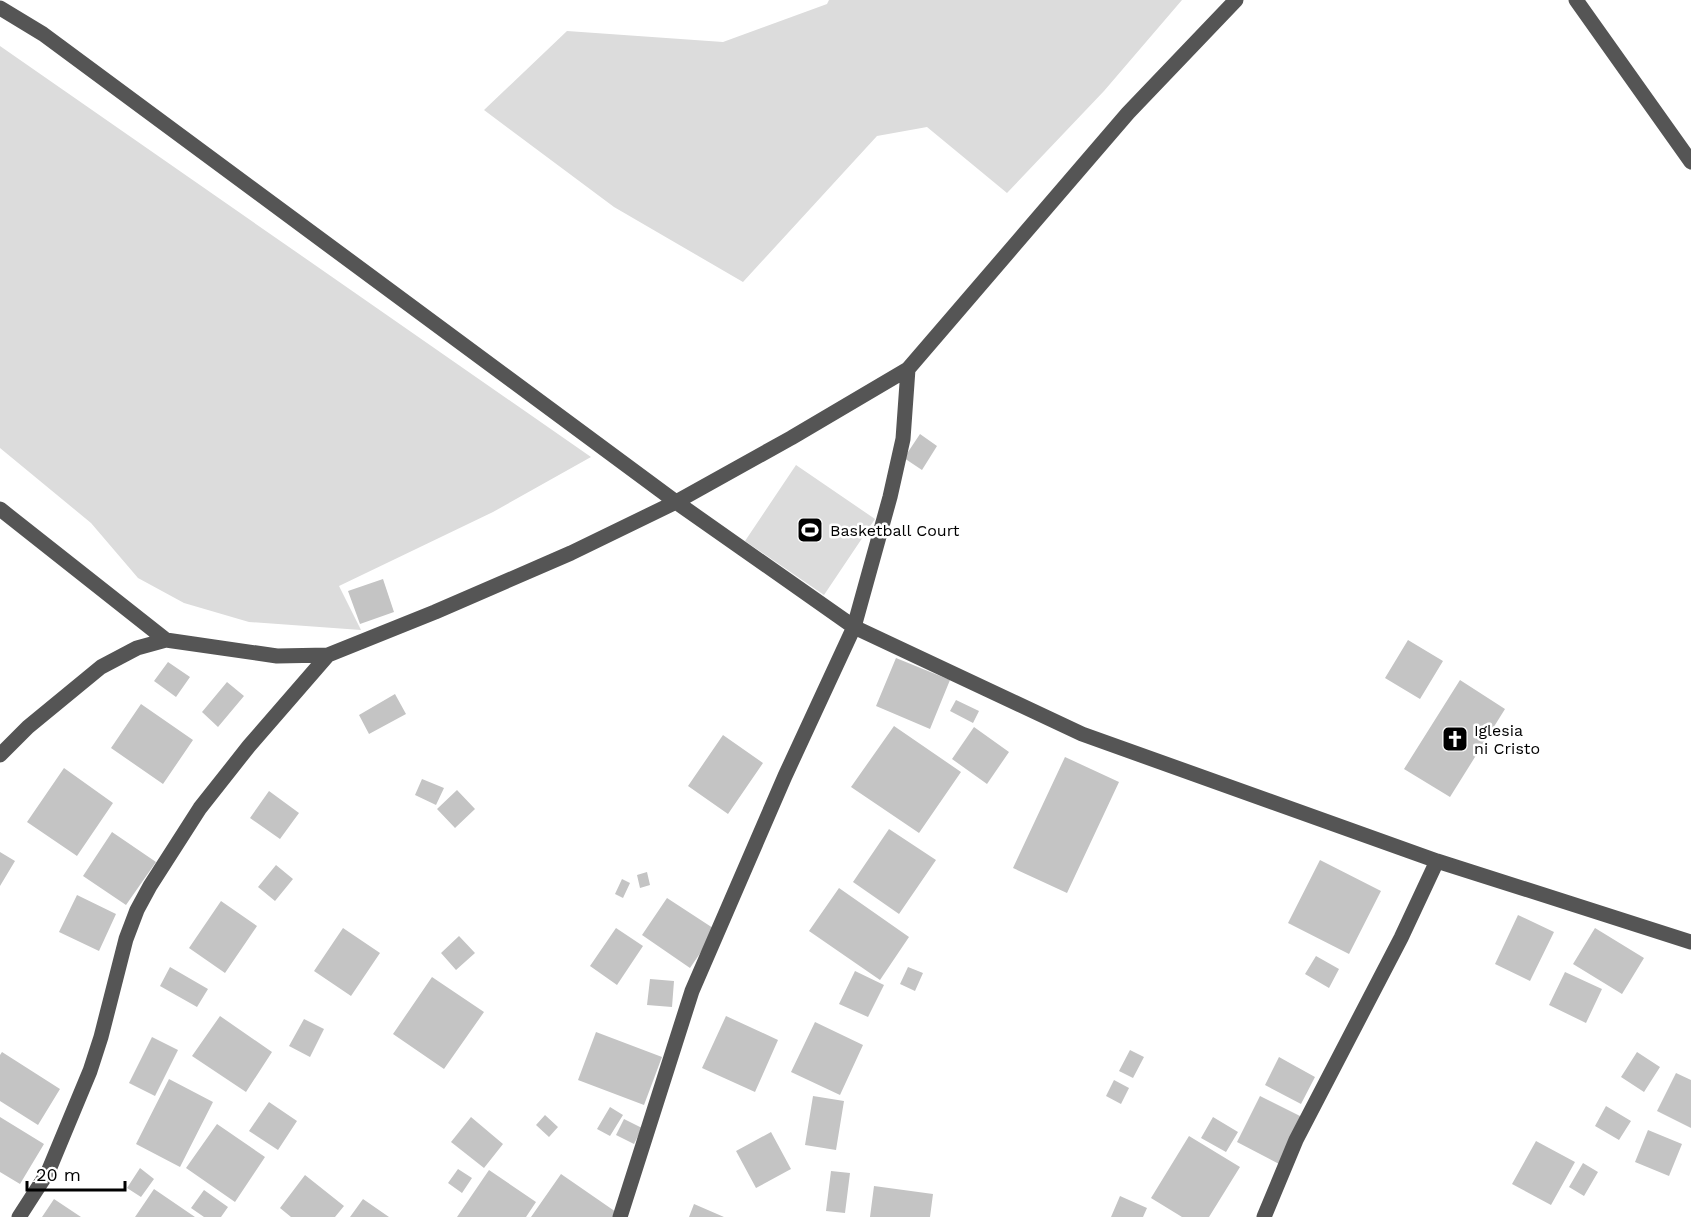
<svg xmlns="http://www.w3.org/2000/svg" width="1691" height="1217" viewBox="0 0 1691 1217" font-family="'Work Sans',sans-serif">
<style>
.green{fill:#dcdcdc}
.building{fill:#c4c4c4}
.lines{fill:none;stroke-linecap:round;stroke-linejoin:round}
.minor{stroke:#555;stroke-width:15}
.labels{text-anchor:middle;stroke-width:5;stroke-linejoin:round;paint-order:stroke}
.poi-label{font-size:16px;fill:#000;stroke:#fff;text-anchor:start}
</style>
<rect width="100%" height="100%" fill="#fff"/>
<!-- green -->
<path class="green" d="M829,0H1182L1104,91L1007,193L927,127L877,136L743,282L614,207L484,110L567,31L723,42L827,4Z
M0,46L591,457L493,512L339,586L361,630L249,622L184,603L138,578L91,523L0,448Z
M796,465L875,519L824,595L745,541Z"/>
<!-- building -->
<path class="building" d="M920,434L937,446L922,470L904,458Z
M383,579L394,612L360,624L348,591Z
M1408,640L1443,661L1420,699L1385,678Z
M896,658L950,680L930,729L876,706Z
M168,662L190,677L176,697L154,681Z
M1460,680L1505,709L1450,797L1404,769Z
M227,682L244,696L218,727L202,712Z
M395,694L406,714L369,734L359,715Z
M956,700L979,711L973,723L950,711Z
M141,704L193,740L163,784L111,748Z
M894,726L961,772L919,833L851,787Z
M974,727L1009,752L987,784L952,759Z
M723,735L763,763L728,814L688,786Z
M1065,757L1119,782L1067,893L1013,868Z
M64,768L113,803L77,856L27,822Z
M422,779L444,788L436,805L415,795Z
M457,790L475,809L455,828L437,809Z
M269,791L299,813L280,839L250,818Z
M889,829L936,860L899,914L853,882Z
M112,832L156,862L126,905L83,876Z
M0,852L15,861L0,886Z
M1320,860L1381,891L1349,954L1288,923Z
M276,865L293,879L275,901L258,887Z
M647,872L650,885L640,888L637,875Z
M622,879L630,883L623,898L615,894Z
M839,888L909,937L880,980L809,931Z
M77,895L116,914L99,951L59,932Z
M667,898L716,930L690,968L642,935Z
M221,901L257,926L225,973L189,948Z
M1518,915L1554,932L1530,981L1495,964Z
M343,928L380,953L351,996L314,971Z
M616,928L643,946L617,985L590,966Z
M1595,928L1644,958L1622,994L1573,964Z
M459,936L475,953L456,970L441,953Z
M1316,956L1339,969L1329,988L1305,974Z
M170,967L208,989L197,1007L160,986Z
M908,967L923,973L915,991L900,984Z
M855,971L884,985L868,1017L839,1004Z
M1565,972L1602,989L1586,1023L1549,1005Z
M432,977L484,1012L444,1069L393,1034Z
M650,979L674,981L672,1007L647,1005Z
M220,1016L272,1052L246,1092L192,1056Z
M726,1016L778,1040L755,1092L702,1068Z
M304,1019L324,1029L310,1057L289,1046Z
M815,1022L863,1045L840,1095L791,1072Z
M596,1032L662,1057L644,1105L578,1080Z
M152,1037L178,1050L155,1096L129,1083Z
M1130,1050L1144,1057L1133,1078L1119,1071Z
M2,1052L60,1089L38,1125L0,1101V1055Z
M1637,1052L1660,1067L1644,1092L1621,1077Z
M1279,1057L1315,1077L1301,1104L1265,1085Z
M1676,1073L1691,1080V1128L1657,1111Z
M169,1079L213,1102L180,1167L136,1144Z
M1114,1080L1129,1088L1121,1104L1106,1096Z
M813,1096L844,1101L836,1150L805,1145Z
M1260,1096L1304,1118L1281,1165L1237,1142Z
M269,1102L297,1121L278,1150L249,1131Z
M1606,1106L1631,1121L1619,1140L1595,1126Z
M610,1107L623,1115L610,1136L597,1129Z
M545,1115L558,1127L549,1137L536,1125Z
M0,1117L44,1144L20,1184L0,1172Z
M471,1117L503,1144L484,1168L451,1142Z
M1213,1117L1238,1132L1226,1152L1201,1138Z
M624,1119L642,1128L634,1144L616,1135Z
M217,1124L265,1157L235,1202L186,1168Z
M1648,1130L1682,1144L1669,1176L1635,1162Z
M771,1132L791,1169L756,1188L736,1151Z
M1189,1136L1240,1167L1209,1217H1182L1151,1198Z
M1536,1141L1575,1162L1551,1205L1512,1184Z
M1583,1163L1598,1172L1584,1196L1569,1187Z
M140,1168L154,1179L141,1197L127,1188Z
M458,1169L472,1178L462,1193L448,1183Z
M489,1170L536,1202L526,1217H457Z
M831,1171L850,1173L845,1213L826,1211Z
M561,1174L616,1212L613,1217H531Z
M305,1175L344,1206L335,1217H291L280,1208Z
M874,1186L933,1194L930,1217H870Z
M154,1189L195,1217H135Z
M204,1190L228,1207L221,1217H204L191,1208Z
M1120,1196L1147,1208L1143,1217H1111Z
M54,1199L81,1217H42Z
M363,1199L389,1217H350Z
M694,1204L724,1217H689Z"/>
<g class="lines">
<!-- minor -->
<path class="minor" d="M1576,0L1691,162
M0,8L43,34L676,502L854,627L1082,734L1437,861L1691,942
M0,509L166,640
M0,755L28,727L101,667L137,648L166,640L277,656L328,655L435,612L571,553L676,502L791,438L908,369L1128,113L1236,0
M19,1217L48,1172L90,1071L101,1037L126,939L137,910L150,886L200,808L249,746L328,655
M620,1217L692,991L785,776L854,627L890,497L903,439L908,369
M1264,1217L1296,1140L1401,938L1437,861"/>
</g>
<!-- icons -->
<defs>
<g id="stadium-square" transform="scale(1.35)"><rect x="-9" y="-9" width="18" height="18" rx="4" fill="#000" stroke="#fff"/><path d="M0-5a6.5 5 0 1 0 0 10a6.5 5 0 1 0 0-10ZM-3.5-1.8h7v3.6h-7Z" fill="#fff"/></g>
<g id="church-square" transform="scale(1.35)"><rect x="-9" y="-9" width="18" height="18" rx="4" fill="#000" stroke="#fff"/><path d="M-1.2-6h2.4v3.5h3.3v2.4h-3.3V6h-2.4V-.1h-3.3v-2.4h3.3Z" fill="#fff"/></g>
</defs>
<g fill-rule="evenodd">
<use href="#stadium-square" x="810" y="530"/>
<use href="#church-square" x="1455" y="739"/>
</g>
<g class="labels">
<!-- poi labels -->
<g class="poi-label">
<text x="830" y="536">Basketball Court</text>
<text x="1474" y="736">Iglesia<tspan x="1474" dy="18">ni Cristo</tspan></text>
</g>
</g>
<!-- scale -->
<path d="M27 1181v9h98v-9" fill="none" stroke="#000000" stroke-width="3"/>
<text x="36" y="1181" font-size="18" fill="#000000" stroke="#ffffff" stroke-width="4.5" paint-order="stroke">20 m</text>
</svg>
